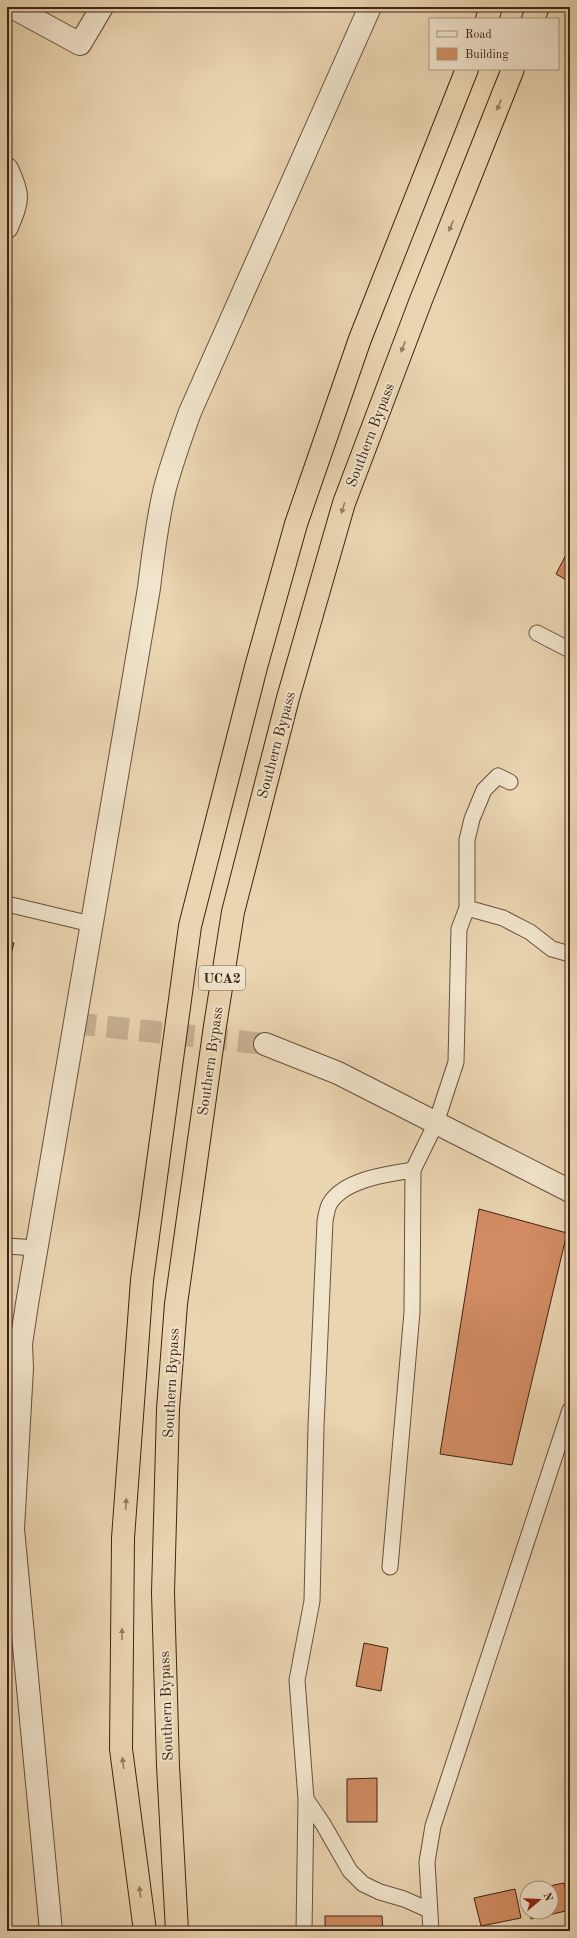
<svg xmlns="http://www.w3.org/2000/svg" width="577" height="1938" viewBox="0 0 577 1938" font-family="'Old Standard TT',serif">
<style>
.building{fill:#d28b62;stroke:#3d2314}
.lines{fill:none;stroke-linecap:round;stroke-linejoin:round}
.street-tunnel{stroke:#c7b192;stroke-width:22;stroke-dasharray:22 11;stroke-linecap:butt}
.lane-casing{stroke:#68503b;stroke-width:17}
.street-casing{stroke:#68503b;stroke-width:24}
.highway-casing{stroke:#3d2314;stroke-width:24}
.lane{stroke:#f1e4cc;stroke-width:15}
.street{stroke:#f1e4cc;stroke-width:22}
.highway{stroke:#ead5b1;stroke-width:22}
.oneway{fill:#947c62}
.labels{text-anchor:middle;stroke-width:4;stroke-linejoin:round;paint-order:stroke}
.shield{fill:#f1e4cc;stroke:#735d4b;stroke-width:1}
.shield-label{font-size:14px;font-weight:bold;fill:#3d2314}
.street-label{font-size:15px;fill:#3d2314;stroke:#f1e4cc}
</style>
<rect width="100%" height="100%" fill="#ead5b1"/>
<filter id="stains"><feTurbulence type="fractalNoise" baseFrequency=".005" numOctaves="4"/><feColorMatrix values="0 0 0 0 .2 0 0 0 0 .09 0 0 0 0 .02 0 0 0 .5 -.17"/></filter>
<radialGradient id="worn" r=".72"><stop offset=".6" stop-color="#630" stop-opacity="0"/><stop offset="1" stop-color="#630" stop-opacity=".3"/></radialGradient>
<!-- building -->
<path class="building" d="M569,549L570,550V582L556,574Z
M7,941L14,943L7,968Z
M479,1209L567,1233L512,1465L440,1454Z
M364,1643L388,1648L381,1691L356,1686Z
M377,1778V1822H347V1779Z
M564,1883L570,1910L531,1919L529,1912H551V1888H539Z
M515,1889L521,1918L481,1926L474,1898Z
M524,1891H527V1903Z
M325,1916H382L383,1931H325Z"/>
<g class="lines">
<!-- street-tunnel -->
<path class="street-tunnel" d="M74,1023L265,1044"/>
<!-- lane casing -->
<g class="lane-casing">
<path id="lane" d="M537,633L570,650
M7,904L91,924
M467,908V840L472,819L484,790L498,776L510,782
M7,1246L36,1248
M390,1567L412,1312L413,1170L436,1123L456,1062L459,929L467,908L503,918L530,932L552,949L570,954
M306,1799L323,1824L350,1871L363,1884L380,1892L404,1899L429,1910
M304,1931L306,1799L297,1680L312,1601L316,1426L325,1221C326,1216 327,1208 330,1203C345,1179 388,1174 413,1170
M431,1931L427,1862L433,1826L570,1410"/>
</g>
<!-- street casing -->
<g class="street-casing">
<path id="street" d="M12,7L80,44L102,7
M7,169C20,196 18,200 7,227
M265,1044L338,1073L570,1191
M51,1931L13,1529L22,1368L21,1344L27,1304L149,588C153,555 157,521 165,488C172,462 181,437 190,412L370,7"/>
</g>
<!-- highway casing -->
<g class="highway-casing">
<path id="highway" d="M487,19L491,7
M533,19L538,7
M145,1931L121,1749L123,1538L142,1280L190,926L256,667L296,524L360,339L467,69
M177,1931L168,1766L163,1593L168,1409L176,1304L215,1026L233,912L288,698L344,503L421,300L513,69"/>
</g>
<!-- lane -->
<use href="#lane" class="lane"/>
<!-- street -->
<use href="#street" class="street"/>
<!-- highway -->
<use href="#highway" class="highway"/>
</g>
<!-- one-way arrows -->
<defs><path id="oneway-solid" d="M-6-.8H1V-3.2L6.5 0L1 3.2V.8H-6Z"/></defs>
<g class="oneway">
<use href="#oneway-solid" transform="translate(499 105) rotate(112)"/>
<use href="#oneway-solid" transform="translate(451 226) rotate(112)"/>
<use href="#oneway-solid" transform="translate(403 347) rotate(111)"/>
<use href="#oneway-solid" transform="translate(343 508) rotate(107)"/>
<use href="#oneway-solid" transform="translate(126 1504) rotate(-86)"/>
<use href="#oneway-solid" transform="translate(122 1634) rotate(-90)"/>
<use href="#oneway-solid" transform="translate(123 1763) rotate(-97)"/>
<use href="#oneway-solid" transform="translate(140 1892) rotate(-97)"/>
</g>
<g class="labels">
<!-- shield labels -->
<rect class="shield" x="199" y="966" width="46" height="24" rx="3"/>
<g class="shield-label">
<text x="222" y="983">UCA2</text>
</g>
<!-- street labels -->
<g class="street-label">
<text transform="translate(370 435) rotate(-69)" y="5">Southern Bypass</text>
<text transform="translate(276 745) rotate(-75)" y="5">Southern Bypass</text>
<text transform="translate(210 1061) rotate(-82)" y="5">Southern Bypass</text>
<text transform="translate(171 1383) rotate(-87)" y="5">Southern Bypass</text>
<text transform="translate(166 1706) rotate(-92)" y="5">Southern Bypass</text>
</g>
</g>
<!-- margin -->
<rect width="577" height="1938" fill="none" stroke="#ead5b1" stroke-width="24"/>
<rect x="8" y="8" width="561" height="1922" fill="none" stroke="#3d2314" stroke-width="2"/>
<rect x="12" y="12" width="553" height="1914" fill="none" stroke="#3d2314"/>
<!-- legend -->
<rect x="429" y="18" width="130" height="52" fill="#f1e4cc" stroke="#a99782"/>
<rect x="437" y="31" width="20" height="6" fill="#f1e4cc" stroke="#a99782"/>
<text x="465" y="38" font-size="12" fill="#3d2314">Road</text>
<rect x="437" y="48" width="20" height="12" fill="#d28b62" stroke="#a99782"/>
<text x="465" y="58" font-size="12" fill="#3d2314">Building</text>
<!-- north arrow -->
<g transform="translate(539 1900) rotate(71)"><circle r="19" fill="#f1e4cc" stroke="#a99782"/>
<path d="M0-3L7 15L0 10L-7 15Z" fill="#8f2418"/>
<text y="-6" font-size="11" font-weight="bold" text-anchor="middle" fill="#3d2314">N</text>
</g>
<rect width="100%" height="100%" filter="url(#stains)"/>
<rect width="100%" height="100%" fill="url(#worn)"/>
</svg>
